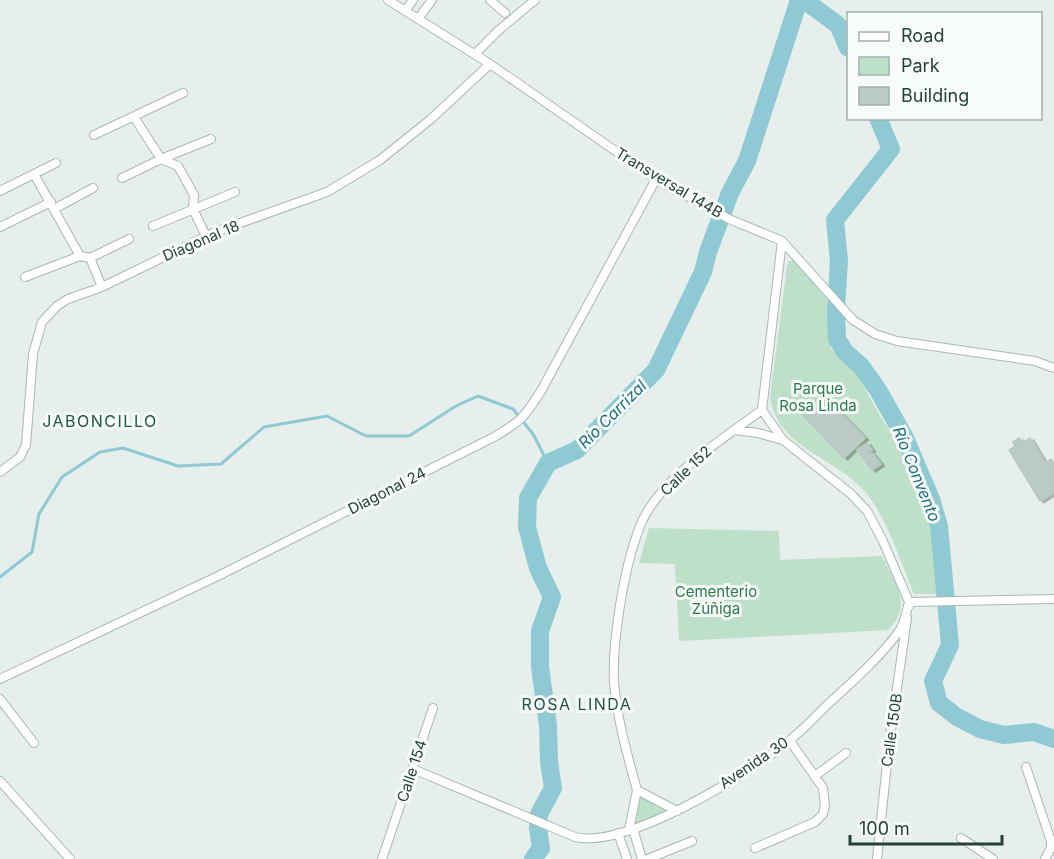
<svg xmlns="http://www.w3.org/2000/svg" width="1054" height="859" viewBox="0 0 1054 859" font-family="Inter,sans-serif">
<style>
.green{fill:#bfe0c8}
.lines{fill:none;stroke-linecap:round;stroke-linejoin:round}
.stream{stroke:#8ec9d4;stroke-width:3}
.river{stroke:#8ec9d4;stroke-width:18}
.building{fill:#bbcac4;stroke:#b8c9c2;stroke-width:1.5;filter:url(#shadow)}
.minor-casing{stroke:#a8b8b2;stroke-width:10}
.minor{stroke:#fff;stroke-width:8}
.labels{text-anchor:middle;stroke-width:6;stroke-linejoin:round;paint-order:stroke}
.street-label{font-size:15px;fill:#24423a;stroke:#f7fbf9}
.park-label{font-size:15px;fill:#2d7a4b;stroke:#f7fbf9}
.water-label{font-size:16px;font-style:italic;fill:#1c6f80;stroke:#f7fbf9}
.neighbourhood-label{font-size:16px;letter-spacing:1.5px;fill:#1f5548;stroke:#f7fbf9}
</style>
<defs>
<filter id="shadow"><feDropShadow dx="3.5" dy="2" stdDeviation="0" flood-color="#0004"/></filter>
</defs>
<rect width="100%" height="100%" fill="#e6efeb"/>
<!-- green -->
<path class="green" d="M795,260L827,299L831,349L854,368L880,416L908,459L927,507L940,594H914C900,561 889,523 867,494C838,457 778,450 770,397L787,266L789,261Z
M649,528L779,531L780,560L882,556C895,583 914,605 888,630L679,641L675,564L639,563Z
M640,795L669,812L633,824Z"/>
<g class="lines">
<!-- stream -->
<path class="stream" d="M0,577L32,552L39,514L62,477L100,452L123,448L178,466L221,464L264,427L327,416L366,436H409L456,406L478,396L513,409L533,434L548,463"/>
<!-- river -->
<path class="river" d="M804,0L838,25L848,48
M878,118L891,149L835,220L839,261L836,310L837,339L845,352L861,366L878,390L905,438L931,499L939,526L950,645L933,681L939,703L957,717L980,729L1004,735L1034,732L1054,739
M533,859L541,848L538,828L539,814L553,788L549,762L548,725L540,667V631L552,597L538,568L527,527L528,498L548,463L577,450L656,370L703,272L708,252L730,193L747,161L799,0"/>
</g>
<!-- building -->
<path class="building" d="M822,394L865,438L844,458L801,413Z
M1019,438L1022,443L1030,438L1045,463L1051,459L1054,464V492L1040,501L1009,450L1015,446L1013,442Z
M867,443L872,450L866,453L868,455L872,453L881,464L872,470L857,450Z"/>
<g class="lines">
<!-- minor casing -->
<g class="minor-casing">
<path id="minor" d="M388,0L490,64L656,179L729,219L782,241L853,320L875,334L897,341L1035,361L1054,368
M490,0L505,13
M405,11L413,0
M418,19L432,0
M475,54L499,30L535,0
M134,117L161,159L178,166L194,195L193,209L206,236
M94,135L183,93
M34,174L80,256L90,258L102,287
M122,178L161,159L211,139
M0,191L56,163
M54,209L93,188
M153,226L235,192
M0,227L51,202
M90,258L129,239
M25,277L80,256
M762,410L783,440L851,494L867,511L882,539L909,602V606
M735,430L758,433L782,440
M0,472L20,457L26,445L33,354L42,322L57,306L68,299L102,287L215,232L327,192L380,160L431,119L490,64
M909,602L1054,599
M0,679L216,577L494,437C521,421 524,418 541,391L656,179
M0,699L34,743
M1026,767L1051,841V848L1045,859
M413,769L575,837C626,849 743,777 784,745C800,733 814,718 828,704C849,685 886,652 901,628C905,620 907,610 909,602
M815,776L846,753
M0,781L70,859
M677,811L637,790C627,754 617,719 614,682C612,641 624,568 639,529C644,514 655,499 666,487C694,457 729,434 762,410L782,241
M633,829L642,859
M629,830L637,790
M618,833L627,859
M961,838L993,859
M755,848L815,822L823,814L825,806L823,788L790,741
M382,859L433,708
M648,859L692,841
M877,859L889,744L907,618"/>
</g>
<!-- minor -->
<use href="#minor" class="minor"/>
</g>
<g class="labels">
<!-- street labels -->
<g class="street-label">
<text transform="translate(669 183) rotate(31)" y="5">Transversal 144B</text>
<text transform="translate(201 241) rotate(-23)" y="5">Diagonal 18</text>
<text transform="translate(686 471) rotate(-44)" y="5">Calle 152</text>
<text transform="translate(387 491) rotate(-27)" y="5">Diagonal 24</text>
<text transform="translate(892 730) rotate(-82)" y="5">Calle 150B</text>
<text transform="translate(754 763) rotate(-34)" y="5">Avenida 30</text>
<text transform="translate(412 771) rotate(-72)" y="5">Calle 154</text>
</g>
<!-- park labels -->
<g class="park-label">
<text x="818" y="394">Parque<tspan x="818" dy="17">Rosa Linda</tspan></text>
<text x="716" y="597">Cementerio<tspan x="716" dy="17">Zúñiga</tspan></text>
</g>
<!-- water labels -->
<g class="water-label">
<text transform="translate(612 414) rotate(-45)" y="6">Río Carrizal</text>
<text transform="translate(917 474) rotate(68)" y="6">Río Convento</text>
</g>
<!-- neighbourhood labels -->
<g class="neighbourhood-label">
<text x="100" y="427">JABONCILLO</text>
<text x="577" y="710">ROSA LINDA</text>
</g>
</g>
<!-- legend -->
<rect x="847" y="12" width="195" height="108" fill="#f7fbf9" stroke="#a3b1ad" stroke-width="1.5"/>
<rect x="859" y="32" width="30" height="9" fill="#ffffff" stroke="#a3b1ad" stroke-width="1.5"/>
<text x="901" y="42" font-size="18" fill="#24423a">Road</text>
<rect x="859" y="57" width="30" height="18" fill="#bfe0c8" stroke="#a3b1ad" stroke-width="1.5"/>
<text x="901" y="72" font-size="18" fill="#24423a">Park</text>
<rect x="859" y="87" width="30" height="18" fill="#bbcac4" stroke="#a3b1ad" stroke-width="1.5"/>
<text x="901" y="102" font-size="18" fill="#24423a">Building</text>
<!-- scale -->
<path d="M850 835v9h152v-9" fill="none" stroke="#24423a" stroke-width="3"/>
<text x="859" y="835" font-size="18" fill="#24423a" stroke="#f7fbf9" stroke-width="4.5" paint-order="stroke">100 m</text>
</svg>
